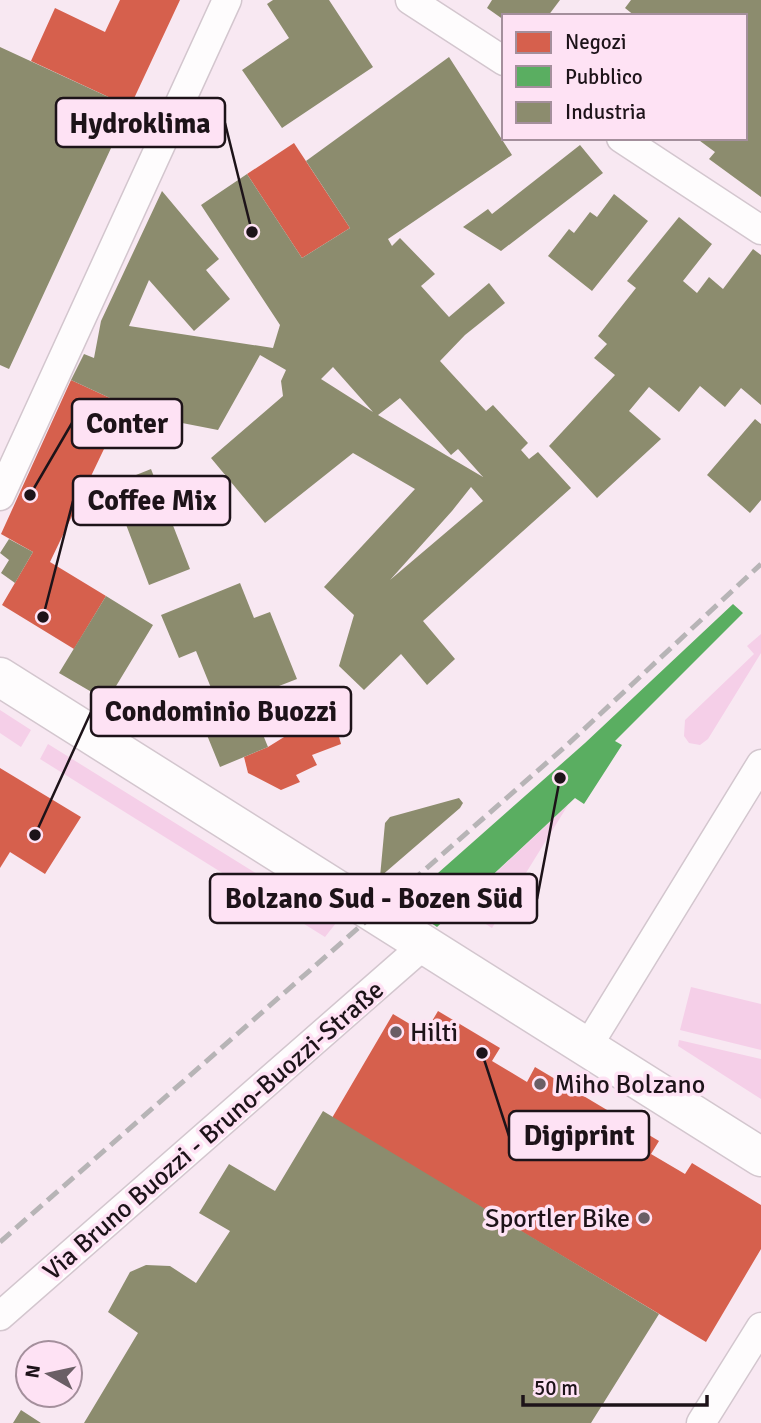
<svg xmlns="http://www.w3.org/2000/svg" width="761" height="1423" viewBox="0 0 761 1423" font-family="Signika,sans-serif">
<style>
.green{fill:#f5cfe8}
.shops{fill:#d6604d}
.public{fill:#5aae61}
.industry{fill:#8c8c6e;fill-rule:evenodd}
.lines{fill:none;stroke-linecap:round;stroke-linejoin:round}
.street-casing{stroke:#d3c6ce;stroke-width:31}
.secondary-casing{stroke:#d3c6ce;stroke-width:41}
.street{stroke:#fefcfd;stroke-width:28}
.secondary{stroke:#fefcfd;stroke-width:38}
.rail{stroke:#b7b4b6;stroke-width:5;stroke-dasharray:14 7;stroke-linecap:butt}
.poi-dot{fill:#6a5e65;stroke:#fee2f4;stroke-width:2.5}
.labels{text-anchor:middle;stroke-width:7;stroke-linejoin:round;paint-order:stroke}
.poi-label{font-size:26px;fill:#1d1319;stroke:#fee2f4;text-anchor:start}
.street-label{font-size:26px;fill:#1d1319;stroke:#fee2f4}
.leader{fill:none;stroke:#1d1319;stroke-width:2.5}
.callout-dot{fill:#1d1319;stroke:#fee2f4;stroke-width:2.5}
.callout{fill:#fee2f4;stroke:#1d1319;stroke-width:2.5}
.callout-label{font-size:28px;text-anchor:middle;font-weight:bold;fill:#1d1319}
</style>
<rect width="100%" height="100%" fill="#f8e8f2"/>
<!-- green -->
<path class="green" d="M761,634V653L708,739L700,745L689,743L684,736L685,720L754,654L747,646Z
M0,710L31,730L21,747L0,733Z
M48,744L336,923L325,937L40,759Z
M568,805L492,928L459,907Z
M691,987L761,1004V1050L680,1030Z
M679,1040L761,1059V1099L678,1046Z"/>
<!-- shops -->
<path class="shops" d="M120,0H180L130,107L31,61L55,8L105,32Z
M294,143L350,228L302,258L247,174Z
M71,380L125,405L50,562L106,596L74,649L2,605L33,552L1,534Z
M332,712L341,744L312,755L317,765L296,775L300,782L281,790L248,773L244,757L268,747L297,729L296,725Z
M0,768L81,817L45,874L10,852L0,868Z
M438,1011L500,1048L492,1061L527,1082L535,1067L659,1141L651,1154L685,1174L692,1163L761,1205V1249L706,1342L332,1118L393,1014L425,1033Z"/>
<!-- public -->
<path class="public" d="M733,604L743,613L615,741L622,745L584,804L575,798L437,927L403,904L585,743Z"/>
<!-- industry -->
<path class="industry" d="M273,0H329L373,67L282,128L242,70L289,38L267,4Z
M492,0H560L548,16H504V20L487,8Z
M631,0H761V197L709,159L715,152L696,138H745V16H635L625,8Z
M0,47L130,107L9,369L0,365Z
M449,57L512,155L388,239L392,246L400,238L435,274L421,286L449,317L489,283L505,303L465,335L440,361L486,411L493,405L528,443L521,450L529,459L538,452L571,488L423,621L455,659L427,685L401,654L364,690L339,666L354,615L324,587L415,489L353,453L265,523L211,458L283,396L281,381L286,370L260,355L218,430L177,422L178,416L125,405L71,380L84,354L94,358L101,321L162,191L219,259L206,270L230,299L194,331L149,280L129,326L273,348L280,325L201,205L247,174L302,258L350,228L306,161ZM333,367L373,412L321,379ZM400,398L451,455L458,449L483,477L378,415ZM471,487L483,501L390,580L452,511Z
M580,145L603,173L501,251L463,227L488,209L492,214Z
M614,194L648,221L592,291L548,256L569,229L574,233L590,212L597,217Z
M679,217L712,244L683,281L697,293L709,277L723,289L753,249L761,255V405L741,388L725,407L700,386L679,412L649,387L629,411L661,439L597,498L549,446L615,375L594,358L607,344L598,336L636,288L627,281Z
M755,419L761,424V500L750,513L707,475Z
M151,469L190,569L149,585L111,485Z
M9,539L33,552L15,583L1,573L9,560L0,553Z
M240,583L254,618L270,612L297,679L248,698L268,747L220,767L198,713L218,705L196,651L179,658L161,615Z
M106,596L153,625L107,701L59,673Z
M459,798L463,803L460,808L380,877L385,823L390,817Z
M323,1111L659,1314L591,1423H84L138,1333L108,1312L130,1272L146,1265L170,1266L196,1283L230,1231L199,1213L229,1164L275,1191Z
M21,1410L41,1423H13Z"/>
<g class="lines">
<!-- street casing -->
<g class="street-casing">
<path id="street" d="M410,0L504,61
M621,138L761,230
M0,496L227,0
M586,1049L761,764
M0,1316L425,944
M701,1423L761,1327"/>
</g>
<!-- secondary casing -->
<g class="secondary-casing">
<path id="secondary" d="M0,677L761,1157"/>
</g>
<!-- street -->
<use href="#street" class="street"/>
<!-- secondary -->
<use href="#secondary" class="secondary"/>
<!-- rail -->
<path class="rail" d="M0,1242L567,745L761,564"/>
</g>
<!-- markers -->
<g class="poi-dot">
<circle cx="396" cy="1032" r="7"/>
<circle cx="540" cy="1084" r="7"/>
<circle cx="644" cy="1218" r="7"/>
</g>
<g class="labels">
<!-- poi labels -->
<g class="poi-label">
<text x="410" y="1041">Hilti</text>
<text x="554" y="1093">Miho Bolzano</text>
<text x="630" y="1227" text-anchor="end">Sportler Bike</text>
</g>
<!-- street labels -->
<g class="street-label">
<text transform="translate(213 1130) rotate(-41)" y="9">Via Bruno Buozzi - Bruno-Buozzi-Straße</text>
</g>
</g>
<!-- callouts -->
<path class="leader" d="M252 232L225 123M30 495L72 423M43 617L73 501M35 835L91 712M560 778L537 899M482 1053L509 1136"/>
<g class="callout-dot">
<circle cx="252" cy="232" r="7"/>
<circle cx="30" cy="495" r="7"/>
<circle cx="43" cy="617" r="7"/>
<circle cx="35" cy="835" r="7"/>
<circle cx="560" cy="778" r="7"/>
<circle cx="482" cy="1053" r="7"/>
</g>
<g class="callout">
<rect x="56" y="98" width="169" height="49" rx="7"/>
<rect x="72" y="399" width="110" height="49" rx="7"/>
<rect x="73" y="476" width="157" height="49" rx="7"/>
<rect x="91" y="687" width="260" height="49" rx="7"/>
<rect x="210" y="874" width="327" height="49" rx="7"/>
<rect x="509" y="1111" width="140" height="49" rx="7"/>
</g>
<g class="callout-label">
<text x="140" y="133">Hydroklima</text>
<text x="127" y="433">Conter</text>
<text x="152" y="510">Coffee Mix</text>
<text x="221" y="721">Condominio Buozzi</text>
<text x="374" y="908">Bolzano Sud - Bozen Süd</text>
<text x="579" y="1145">Digiprint</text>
</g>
<!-- legend -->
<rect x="502" y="14" width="245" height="126" fill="#fee2f4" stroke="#a48f9c" stroke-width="2"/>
<rect x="516" y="32" width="35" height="21" fill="#d6604d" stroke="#a48f9c" stroke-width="2"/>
<text x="565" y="49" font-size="21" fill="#1d1319">Negozi</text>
<rect x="516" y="66" width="35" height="21" fill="#5aae61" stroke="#a48f9c" stroke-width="2"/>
<text x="565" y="84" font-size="21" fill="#1d1319">Pubblico</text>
<rect x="516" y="102" width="35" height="21" fill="#8c8c6e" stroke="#a48f9c" stroke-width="2"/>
<text x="565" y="119" font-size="21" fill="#1d1319">Industria</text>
<!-- north arrow -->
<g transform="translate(49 1374) rotate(279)"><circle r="33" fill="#fee2f4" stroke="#a48f9c" stroke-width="2"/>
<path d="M0-5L12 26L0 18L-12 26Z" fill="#6a5e65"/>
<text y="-10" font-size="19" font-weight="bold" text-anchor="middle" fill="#1d1319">N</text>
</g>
<!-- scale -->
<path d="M523 1395v10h184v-10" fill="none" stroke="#1d1319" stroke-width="3.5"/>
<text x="534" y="1395" font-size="21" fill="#1d1319" stroke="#fee2f4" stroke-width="5" paint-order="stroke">50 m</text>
</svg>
